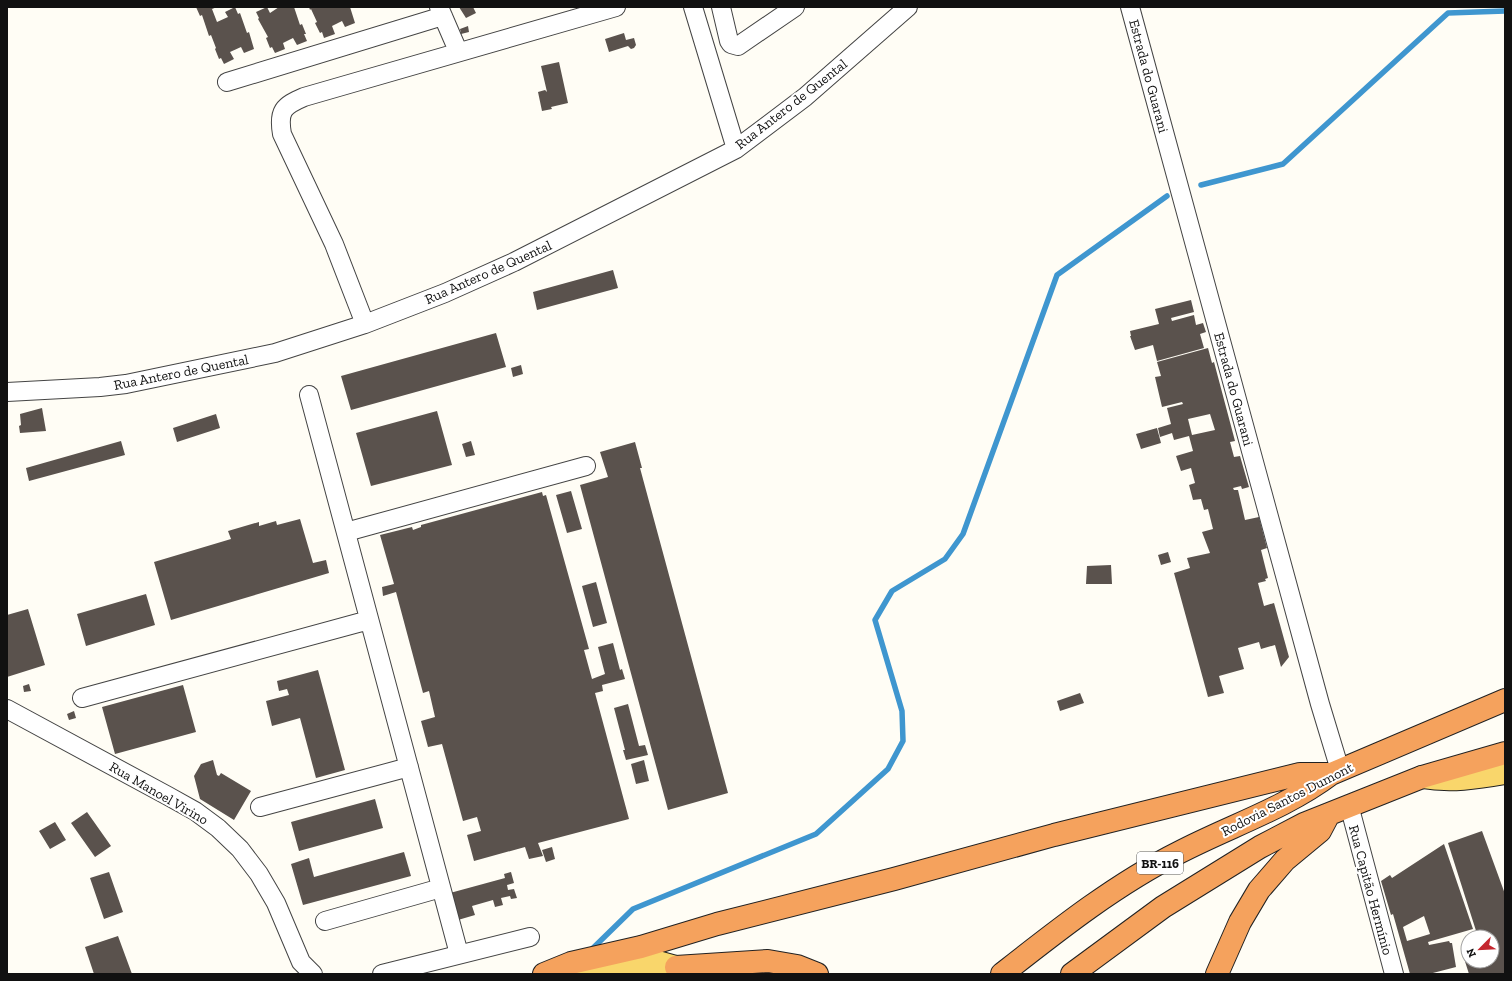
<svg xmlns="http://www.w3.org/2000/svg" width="1512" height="981" viewBox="0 0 1512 981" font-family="'Zilla Slab',serif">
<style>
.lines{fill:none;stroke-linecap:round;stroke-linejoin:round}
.stream{stroke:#3f96cf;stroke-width:5.5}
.building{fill:#5a524d;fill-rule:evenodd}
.minor-casing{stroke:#444;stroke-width:20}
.major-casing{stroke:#222;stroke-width:24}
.highway-casing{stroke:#222;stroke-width:24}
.minor{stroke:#fff;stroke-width:18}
.major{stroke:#f9d66b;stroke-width:22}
.highway{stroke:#f5a25d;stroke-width:22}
.labels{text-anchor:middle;stroke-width:4;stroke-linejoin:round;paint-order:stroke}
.shield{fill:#fff;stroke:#585858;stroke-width:1}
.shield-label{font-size:13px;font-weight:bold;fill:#111}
.street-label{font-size:14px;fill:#111;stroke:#fff}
</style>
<rect width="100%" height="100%" fill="#fffdf5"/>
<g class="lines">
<!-- stream -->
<path class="stream" d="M1201,185L1283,164L1448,13L1505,11
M590,951L633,909L816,834L888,769L903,741L902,711L875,620L892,591L945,559L963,534L1057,275L1167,196"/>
</g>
<!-- building -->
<path class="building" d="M196,7H217L212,9L217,22L228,17L225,12L235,7L238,14L240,13L247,33L249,32L254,49L244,53L241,47L230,52L234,59L224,64L221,58L219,59L215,49L216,48L211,35L209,36L202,15L200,16Z
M267,7L270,13L279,7H294L300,25L302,24L306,34H304L307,41L297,45L293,38L283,43L285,49L275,53L272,47L270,48L266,38L268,37L258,19L259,18L256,12Z
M309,7H350L355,23L345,27L342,21L332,26L335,34L324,38L322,32L320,33L315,23L317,22L311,9L310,10Z
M459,7H473L476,13L466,18Z
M468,26L469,32L461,34L460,29Z
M624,33L626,40L634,38L636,45L634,48L631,49L628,46L609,52L605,39Z
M559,62L568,103L551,107L552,109L542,111L538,92L545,90L547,92L541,66Z
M613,270L618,288L537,310L533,292Z
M1191,300L1194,312L1171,318L1172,321L1194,315L1196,325L1203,323L1206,332L1200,334L1204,348L1157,361L1153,345L1135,350L1130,336H1131L1130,331L1159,324L1155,309Z
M496,333L506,367L351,410L341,376Z
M1208,348L1212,363L1214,362L1235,441L1230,442L1234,457L1240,456L1249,487L1242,489L1241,486L1233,488L1234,490H1238L1245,520L1259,517L1267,548L1261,550L1268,578L1265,579L1266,581L1258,583L1264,606L1274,603L1289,657L1281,667L1275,645L1261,649L1259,642L1238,648L1244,669L1219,676L1224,693L1208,697L1174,573L1190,568L1187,558L1210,553L1202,532L1213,529L1208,509L1204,510L1201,499L1193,500L1189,485L1195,483L1191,468L1181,471L1176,456L1193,451L1189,436L1174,440L1172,433L1160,437L1158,428L1171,424L1167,408L1183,404L1182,402L1162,407L1155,377L1161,376L1157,362ZM1210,414L1215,430L1192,435L1188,419Z
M521,365L523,374L513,377L511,368Z
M42,408L46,431L20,433L19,426L21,425L20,414Z
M437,411L452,465L371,486L356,433Z
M216,414L220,428L177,442L173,428Z
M1157,428L1161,443L1141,449L1136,434Z
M121,441L125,455L29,481L26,468Z
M471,441L475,455L466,457L462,444Z
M635,442L642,468H640L728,793L668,810L580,485L608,477L600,452Z
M571,491L582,529L567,533L556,495Z
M542,492L543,496L546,495L589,649L584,650L592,679L605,674L598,647L613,643L620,670L622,669L625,679L602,685L603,691L595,693L629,819L538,843L543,856L529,859L525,847L474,861L467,835L481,831L477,817L463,821L442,744L428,747L421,721L435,717L429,691L423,693L396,592L383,596L382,587L394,584L380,535L412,527L413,530L421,527V525Z
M300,519L313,563L326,560L329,573L171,620L154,562L231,539L228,531L259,522V526L276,521L277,525Z
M1168,552L1171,562L1161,565L1158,555Z
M1111,565L1112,584H1086L1087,566Z
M596,582L607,623L593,627L582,586Z
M146,594L155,625L86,646L77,614Z
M28,609L45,665L7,677V615Z
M318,670L345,770L316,778L300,718L272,726L266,701L289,695L287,689L279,691L277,681Z
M29,684L31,691L24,692L23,686Z
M183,685L196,732L115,754L102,707Z
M1080,693L1084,703L1060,711L1057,701Z
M628,704L639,746L645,745L648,755L626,760L623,750H625L614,708Z
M74,711L76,718L69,720L67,714Z
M213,760L217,775L219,776L221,773L251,791L234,820L200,799L194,776L201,764Z
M644,760L649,781L636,784L631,764Z
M375,799L383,828L299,851L291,822Z
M87,812L111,846L95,857L71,823Z
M55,822L66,840L50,849L39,831Z
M1482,831L1505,894V974L1488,973L1469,974L1462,952L1468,950V961H1492V937H1478L1448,843Z
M1444,844L1473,929L1428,942L1429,945L1449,941L1450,943H1452L1456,967L1429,974H1410L1393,914L1391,915L1381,881L1390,875L1392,878ZM1424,916L1430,934L1407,941L1403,927Z
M552,847L555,859L546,862L542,850Z
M404,852L411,876L303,905L291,864L309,858L314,877Z
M109,872L123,912L104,919L90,878Z
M511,872L514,883L507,885L508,890L514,889L517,898L511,899L510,896L501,898L503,905L495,907L493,900L472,906L475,915L458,920L450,893L505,878L504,874Z
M118,936L132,974H94L85,947Z"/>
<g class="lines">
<!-- minor casing -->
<g class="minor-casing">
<path id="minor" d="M439,7L458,51
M693,7L736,149
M721,7L729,41L731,44L738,46L795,7
M1130,7L1320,704L1340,770
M227,82L443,16
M365,324L334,244L282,134C278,111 283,106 304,97L616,7
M7,392L100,387L126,384L275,353L365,324L445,293L514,262L736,149L805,97L908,7
M309,395L459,954
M346,532L586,466
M82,698L369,620
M7,709L168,796L195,811L218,828L240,849L259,874L276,903L301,962L313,974
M1349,805L1394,974
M260,807L409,767
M325,921L441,888
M382,974L530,937"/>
</g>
<!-- major casing -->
<g class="major-casing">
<path id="major" d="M1422,777C1450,782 1477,778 1505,773
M567,974L658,962L676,967"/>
</g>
<!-- highway casing -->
<g class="highway-casing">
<path id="highway" d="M676,967L768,961L797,966L817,974
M544,974L571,963L641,947L717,924L894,879L1054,835L1300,774H1331
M1002,974C1058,930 1116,884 1180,852C1230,826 1286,808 1331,774L1505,700
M1072,974L1163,907L1260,847L1304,824L1422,777L1505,753
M1217,974L1240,922L1259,890L1285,860L1320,831L1329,814"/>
</g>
<!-- minor -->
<use href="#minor" class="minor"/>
<!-- major -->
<use href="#major" class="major"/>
<!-- highway -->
<use href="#highway" class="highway"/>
</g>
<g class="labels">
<!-- shield labels -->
<rect class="shield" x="1137" y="852" width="46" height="22" rx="3"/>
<g class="shield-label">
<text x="1160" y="868">BR-116</text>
</g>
<!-- street labels -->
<g class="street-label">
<text transform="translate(1149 76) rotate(75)" y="5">Estrada do Guarani</text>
<text transform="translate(791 104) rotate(-38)" y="5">Rua Antero de Quental</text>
<text transform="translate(488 272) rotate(-24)" y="5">Rua Antero de Quental</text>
<text transform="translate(181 372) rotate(-11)" y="5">Rua Antero de Quental</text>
<text transform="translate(1234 389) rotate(75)" y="5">Estrada do Guarani</text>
<text transform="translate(159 793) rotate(30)" y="5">Rua Manoel Virino</text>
<text transform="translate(1287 799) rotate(-27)" y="5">Rodovia Santos Dumont</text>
<text transform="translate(1371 890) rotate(75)" y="5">Rua Capitão Hermínio</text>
</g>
</g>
<!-- border -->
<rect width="1512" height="981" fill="none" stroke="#111111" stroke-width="16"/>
<!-- north arrow -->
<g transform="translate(1480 949) rotate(246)"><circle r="19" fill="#ffffff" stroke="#a0a0a0"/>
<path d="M0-3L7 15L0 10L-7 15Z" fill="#c4262e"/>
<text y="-6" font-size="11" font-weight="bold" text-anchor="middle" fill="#111111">N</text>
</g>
</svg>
